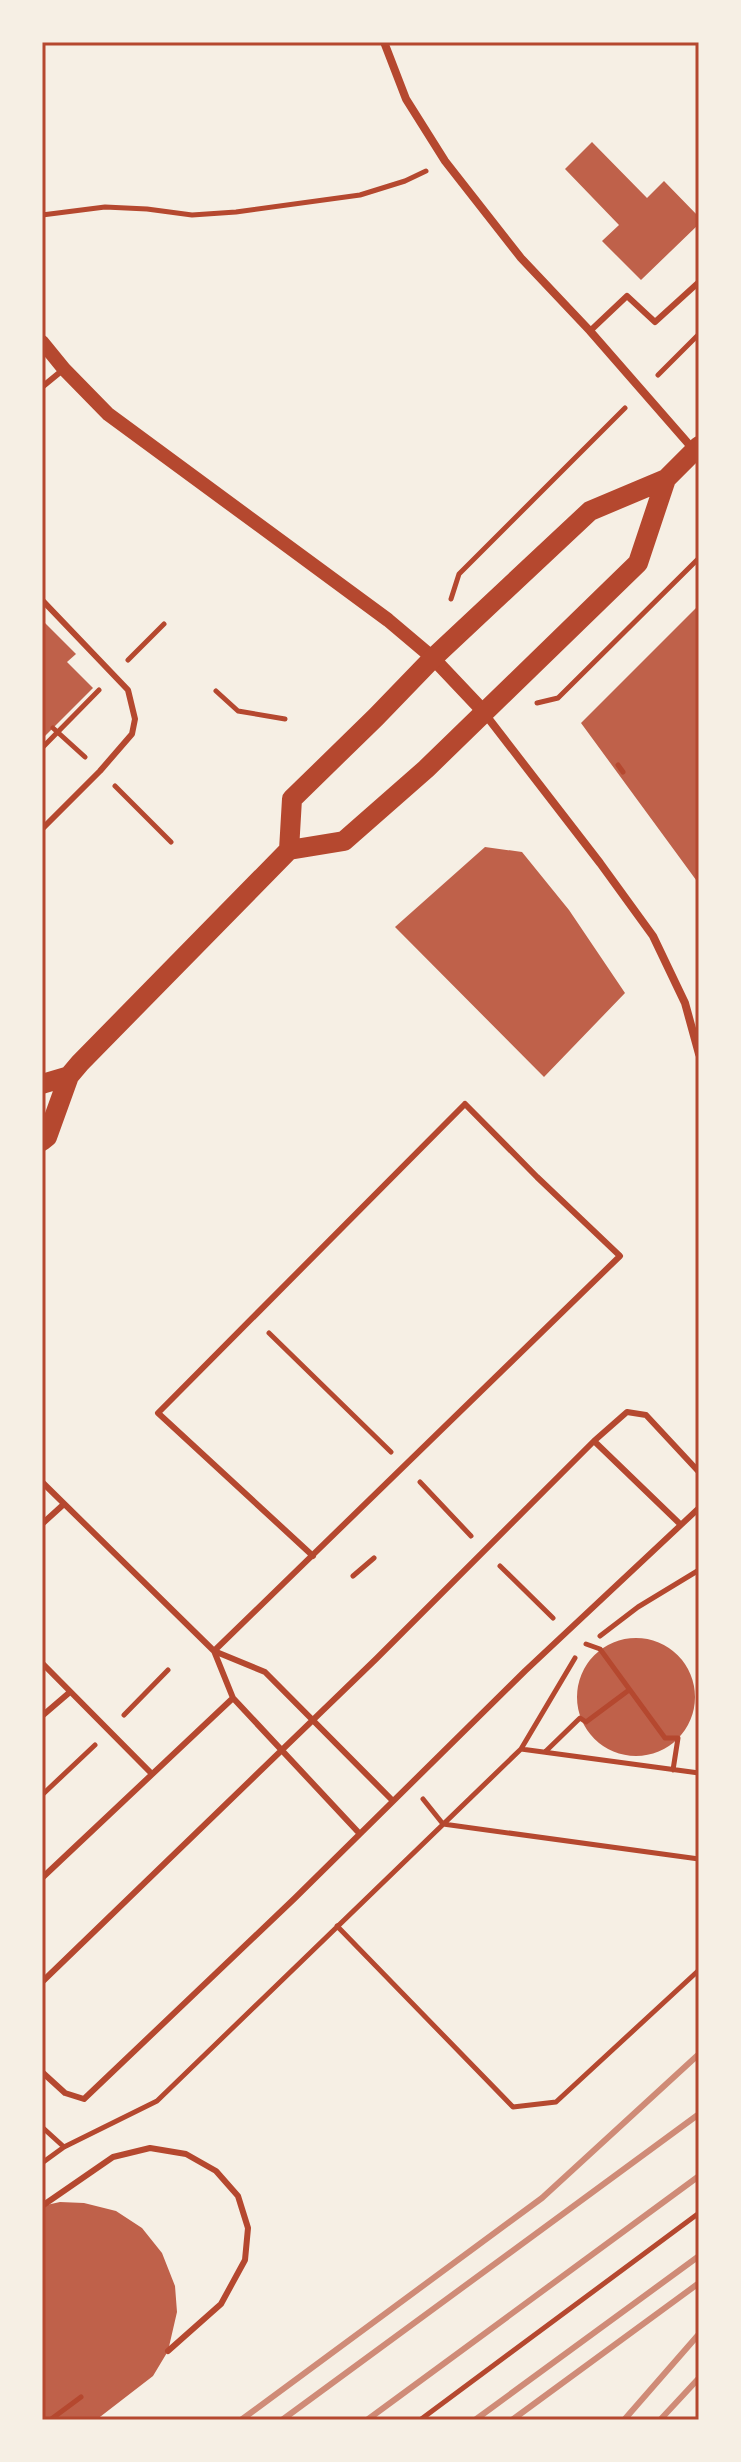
<svg xmlns="http://www.w3.org/2000/svg" width="741" height="2462" viewBox="0 0 741 2462" font-family="Inter,sans-serif">
<style>
.building{fill:#bf614a}
.lines{fill:none;stroke-linecap:round;stroke-linejoin:round}
.path{stroke:#b5482f;stroke-width:5}
.service{stroke:#b5482f;stroke-width:6}
.minor{stroke:#b5482f;stroke-width:8}
.tertiary{stroke:#b5482f;stroke-width:14}
.primary{stroke:#b5482f;stroke-width:20}
.rail{stroke:#cf8b77;stroke-width:6}
.neatline{fill:none;stroke:#b5482f;stroke-width:3}
</style>
<rect width="100%" height="100%" fill="#f6efe4"/>
<!-- building -->
<path class="building" d="M592,142L647,198L664,181L699,217V224L641,280L602,241L619,225L565,169Z
M699,605V884L581,723Z
M42,620L76,654L67,662L93,688L42,739Z
M485,847L522,852L569,910L625,993L544,1077L395,927Z
M577 1697a59 59 0 1 1 118 0a59 59 0 1 1-118 0Z
M60,2202L84,2203L116,2211L142,2228L162,2253L175,2286L177,2312L168,2351L153,2376L96,2420H42V2206Z"/>
<g class="lines">
<!-- path -->
<path class="path" d="M42,215L105,207L147,209L192,215L236,212L360,195L405,181L426,171
M658,375L699,334
M451,599L459,574L625,408
M128,660L164,624
M216,691L238,711L285,719
M537,703L558,698L699,558
M53,728L85,757
M42,748L99,690
M618,765L623,772
M115,786L171,842
M269,1333L391,1452
M420,1482L471,1536
M500,1566L553,1618
M353,1576L374,1558
M600,1636L638,1607L699,1570
M586,1644L600,1649L665,1738H678L673,1770
M124,1715L168,1670
M521,1749L699,1773
M545,1752L580,1718L586,1722L629,1690
M42,1795L95,1745
M423,1799L443,1824L699,1859
M337,1926L513,2107L556,2102L699,1970
M42,2127L64,2147
M42,2163L64,2147L157,2101L521,1749L575,1658
M50,2420L81,2397
M420,2420L699,2213"/>
<!-- service -->
<path class="service" d="M590,331L627,296L655,322L699,282
M42,387L64,369
M42,600L128,690L135,719L132,734L100,771L42,829
M594,1441L681,1525
M42,1482L214,1651L265,1672L393,1801
M42,1524L64,1504
M214,1651L620,1256L537,1177L465,1104L158,1413L313,1556
M214,1651L233,1698L359,1833
M42,1663L152,1774
M42,1716L70,1692
M42,1878L233,1698
M42,1982L376,1659L594,1441L627,1412L646,1415L699,1472
M42,2072L65,2093L84,2099L295,1898L525,1671L699,1508
M42,2206L113,2157L150,2148L186,2154L216,2171L238,2196L248,2228L245,2260L221,2304L168,2351"/>
<!-- minor -->
<path class="minor" d="M384,42L406,99L445,161L521,258L590,331L693,449
M485,714L600,863L653,936L685,1003L699,1054"/>
<!-- tertiary -->
<path class="tertiary" d="M42,342L64,369L108,414L388,620L433,658L485,713"/>
<!-- primary -->
<path class="primary" d="M289,850L292,799L376,717L433,658L590,511L666,479L699,446
M42,1084L69,1076
M42,1141L47,1137L69,1076L80,1063L289,850L344,841L426,769L638,563L666,479"/>
<!-- rail -->
<path class="rail" d="M241,2420L542,2198L699,2054
M282,2420L699,2114
M367,2420L699,2176
M475,2420L699,2256
M512,2420L699,2283
M624,2420L699,2334
M660,2420L699,2378"/>
</g>
<!-- border -->
<rect width="741" height="2462" fill="none" stroke="#f6efe4" stroke-width="88"/>
<rect x="44" y="44" width="653" height="2374" class="neatline"/>
</svg>
